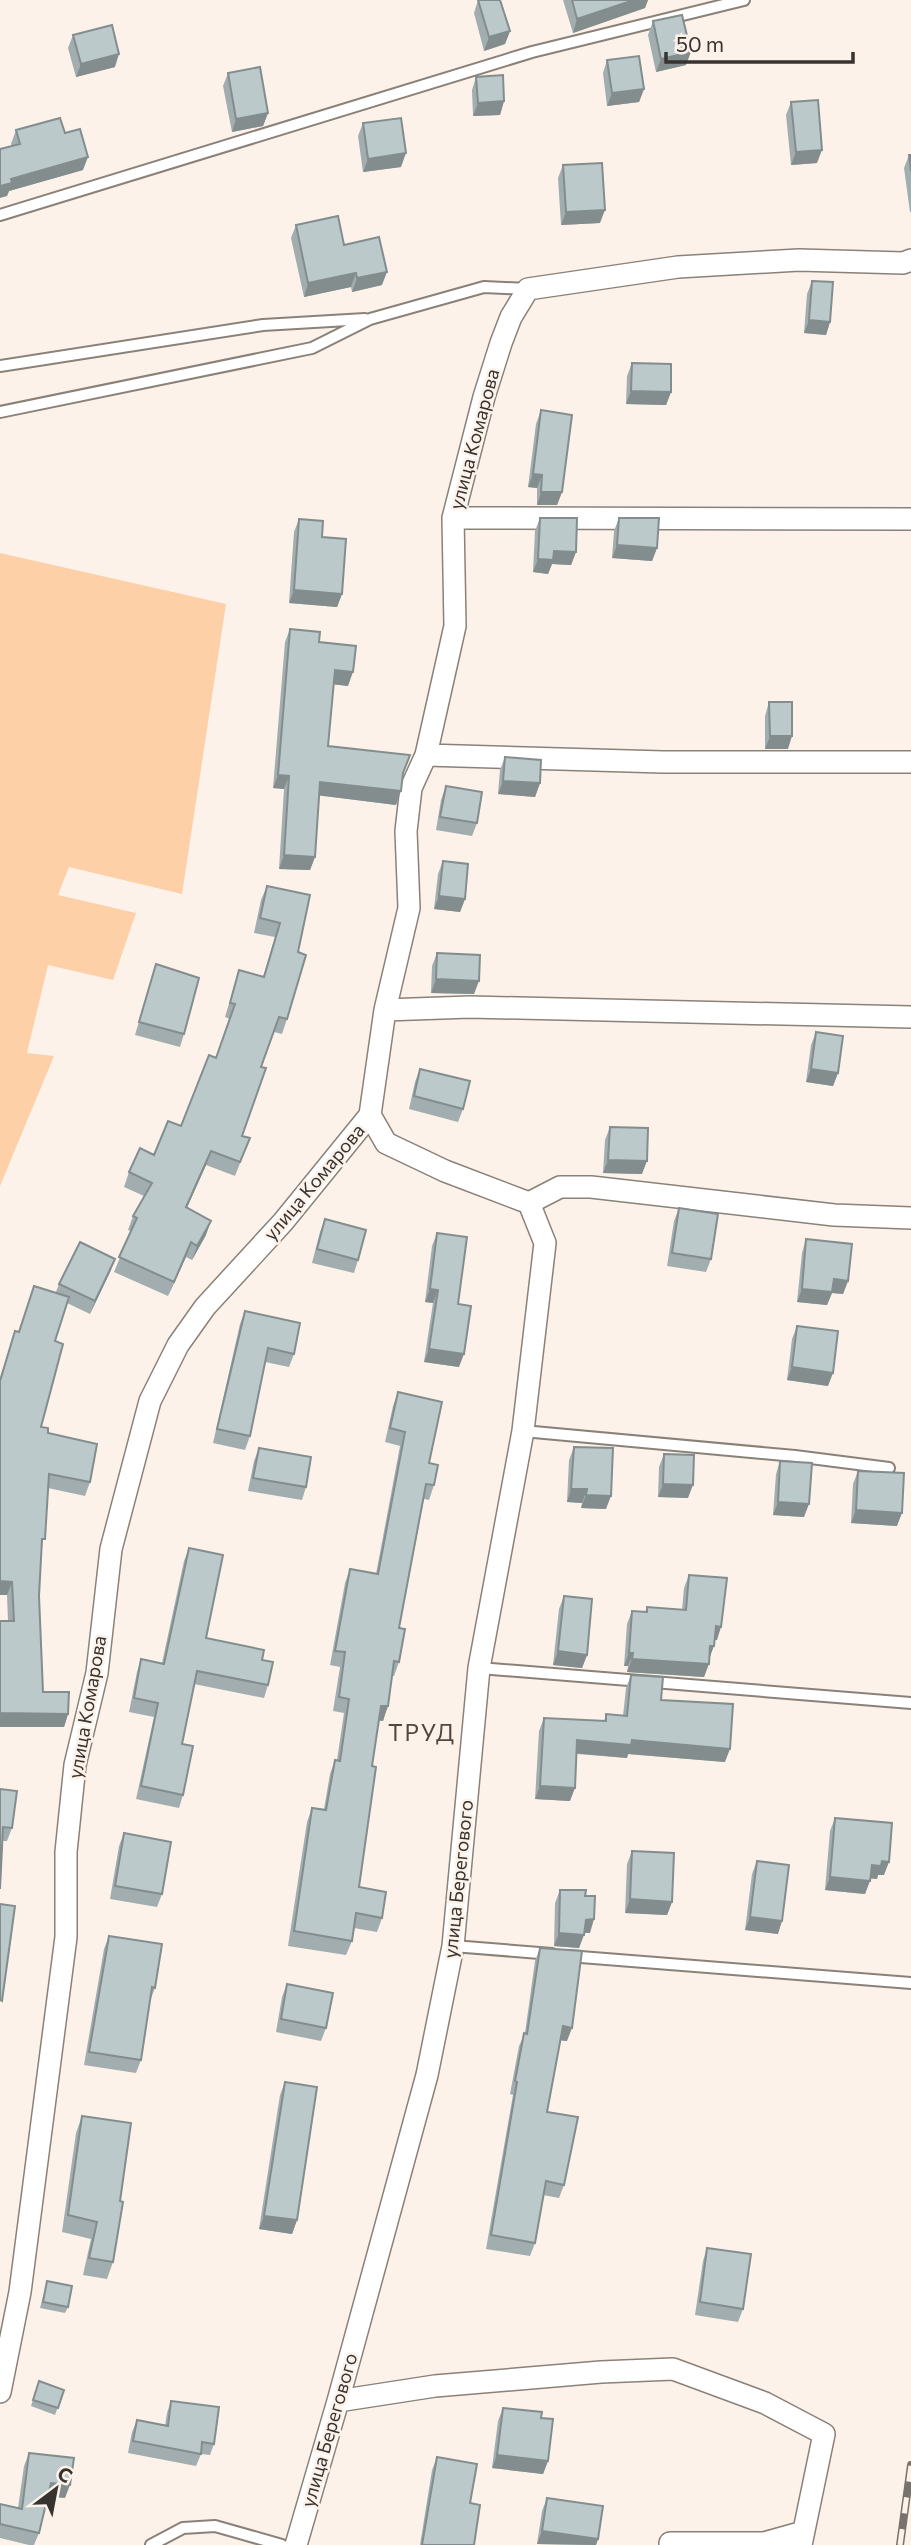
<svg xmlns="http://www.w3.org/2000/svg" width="911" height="2545" viewBox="0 0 911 2545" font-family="Commissioner,sans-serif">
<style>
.green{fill:#fdd0a8}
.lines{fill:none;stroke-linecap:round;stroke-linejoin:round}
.service-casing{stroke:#8a8179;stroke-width:14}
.minor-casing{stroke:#8a8179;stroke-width:24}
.service{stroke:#fff;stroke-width:10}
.minor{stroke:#fff;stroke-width:21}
.rail-casing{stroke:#78726d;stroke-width:8}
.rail{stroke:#fcf2e9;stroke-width:5;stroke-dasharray:16;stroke-linecap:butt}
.wall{fill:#a1adaf}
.shaded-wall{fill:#838d8e}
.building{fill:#bbc9cb;stroke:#838d8e;stroke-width:2}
.labels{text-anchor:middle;stroke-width:5;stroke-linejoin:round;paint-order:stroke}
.street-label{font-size:19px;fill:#373330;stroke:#fcf2e9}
.quarter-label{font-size:23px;letter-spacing:2px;fill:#4f4740;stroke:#fcf2e9}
</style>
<rect width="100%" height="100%" fill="#fcf2e9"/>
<!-- green -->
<path class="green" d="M0,553L226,604L182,894L69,867L58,895L136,913L113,980L48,965L27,1053L54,1056L0,1186Z"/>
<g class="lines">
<!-- service casing -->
<g class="service-casing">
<path id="service" d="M0,215L532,52L744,0
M0,366L263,325L365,319
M0,412L312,348L370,319L484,287L528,289
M523,1431L795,1456L889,1468
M479,1668L911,1703
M453,1946L552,1954
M568,1956L911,1983
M151,2545L183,2528L215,2526L282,2545"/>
</g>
<!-- minor casing -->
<g class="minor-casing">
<path id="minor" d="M453,518L911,519
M426,755L663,762H911
M385,1010L470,1007L911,1017
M370,1115L386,1143L445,1171L529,1203L560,1187H591L834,1215L911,1218
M0,2392L20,2292L66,1937V1852L75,1765L97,1673L111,1549L150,1401L178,1345L205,1307L283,1222L370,1115L385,1010L409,908L406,831L411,788L426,755L455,626L453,518L484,397L501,343L511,317L528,289L678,267L799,260L903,263L911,260
M338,2401L435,2386L601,2372L673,2369L765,2403L824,2434L801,2545
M670,2543H764L803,2532
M296,2545L338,2401L427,2075L453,1946L479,1668L523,1431L545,1243L529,1203"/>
</g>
<!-- service -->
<use href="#service" class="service"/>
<!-- minor -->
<use href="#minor" class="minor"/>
<!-- rail casing -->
<g class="rail-casing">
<path id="rail" d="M900,2545L911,2465"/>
</g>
<!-- rail -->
<use href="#rail" class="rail"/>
</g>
<!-- wall -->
<path class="wall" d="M478,0L510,31L505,44L484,51L474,13Z
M563,0H648L645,8L573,33Z
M653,21L686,65L656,72L648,35Z
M73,35L115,67L76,77L68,48Z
M607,60L644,89L639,102L607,106L603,73Z
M228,73L268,113L263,126L232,132L223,86Z
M476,77L504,101L500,115L473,116L472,90Z
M791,102L817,163L791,165L786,115Z
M363,123L401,167L363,172L358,136Z
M16,130L65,133L83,170L9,191L7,196L12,146L11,144Z
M909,155H911V212H910L904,168Z
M563,165L600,223L561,225L558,178Z
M296,225L344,245L382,285L352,292L351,287L304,297L291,238Z
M812,281L830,322L826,335L804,333L807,294Z
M632,363L671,392L666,405L626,404L627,376Z
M541,410L562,492L557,505H537V488L528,487L536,424Z
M540,518L576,552L571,565L552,564L548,574L533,572L535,531Z
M619,518L657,548L652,561L612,558L614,531Z
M299,519L342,594L337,607L289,603L294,532Z
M290,629L319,642L348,686L334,684L328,746L403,775L396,805L319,795L315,857L310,870L279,869L284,789L273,788L285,642Z
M769,702L788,749H765V716Z
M505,757L540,783L535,797L498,794L500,770Z
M446,786L477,823L472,836L436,830L441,800Z
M443,861L465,899L460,912L434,909L438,874Z
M267,886L298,952L287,1019L282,1034L274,1032L261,1067L242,1136L250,1138L235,1176L206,1165L187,1207L206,1235L192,1260L186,1257L168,1296L114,1272L131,1231L128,1230L133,1216L144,1196L124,1187L129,1172L154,1155L181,1126L216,1058L230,1019L225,1017L239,970L263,977L275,937L254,933L261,900Z
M437,953L474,994L431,993L432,966Z
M156,964L184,1034L180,1047L135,1035Z
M816,1032L838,1073L833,1086L806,1082L811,1045Z
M420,1069L463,1109L458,1122L409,1109L415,1082Z
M610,1127L642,1174L603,1173L605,1140Z
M679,1208L711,1259L706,1272L667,1266L674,1221Z
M325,1219L358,1260L354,1273L312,1263L320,1232Z
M437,1233L458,1304L459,1367L424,1362L433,1303L425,1302L432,1246Z
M806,1239L848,1281L843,1294L832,1293L827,1305L797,1302L802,1253Z
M115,1259L110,1272L90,1314L67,1303L55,1341L41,1427L48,1433L90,1482L85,1496L48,1488L42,1549L39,1596L43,1692L68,1714L64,1727H0L8,1621L7,1595H0V1378L15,1331L19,1332L56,1292L59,1284Z
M245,1311L294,1354L289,1367L265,1362L250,1436L245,1450L213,1443L240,1324Z
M797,1326L828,1386L787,1380L792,1339Z
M398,1392L429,1463L434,1485L429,1500L424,1499L399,1628V1662L394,1676H392L383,1721L379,1720L372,1766L359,1887L382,1918L377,1932L354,1928L352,1941L346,1955L288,1946L307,1822L312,1808L324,1809L330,1774L335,1760H337L344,1713L333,1711L340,1667L330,1665L345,1583L350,1569L376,1574L400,1446L385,1442L393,1406Z
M574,1447L606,1509L581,1508L582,1503L567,1502L569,1460Z
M259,1448L306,1487L302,1500L248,1491L254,1461Z
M664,1454L688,1498L658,1497L659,1467Z
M780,1461L804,1517L773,1515L776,1474Z
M858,1471L897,1526L851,1523L853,1484Z
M189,1548L206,1638L262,1660L268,1685L264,1698L194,1684L182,1744L183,1795L179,1808L136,1799L154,1717L129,1712L137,1672L141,1659L162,1663L184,1561Z
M689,1575L717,1640H715L704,1677L627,1672L628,1666H624L627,1624L632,1611L645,1612L647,1607L682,1610L684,1588Z
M564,1596L587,1655L582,1668L553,1665L559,1609Z
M631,1675L661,1700L725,1762L628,1754L627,1758L577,1754L570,1801L535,1799L539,1731L544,1718L604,1721L606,1714L623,1716L626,1688Z
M0,1789L12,1828L7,1841H3Z
M835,1818L884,1875H878L877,1879L870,1878L865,1894L825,1890L830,1831Z
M124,1833L162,1894L157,1907L110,1899L119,1846Z
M632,1851L672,1902L667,1915L625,1913L627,1864Z
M757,1861L778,1934L745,1930L752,1874Z
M560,1890L585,1896L590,1933H584L579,1948L554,1946L555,1903Z
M109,1936L155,1988L150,2001L141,2060L136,2073L84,2065L104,1949Z
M540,1948L567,2041L560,2040L547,2112L564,2185L559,2198L543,2195L535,2243L530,2256L486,2249L513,2095L510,2094L519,2046L525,2033L535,1961Z
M287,1984L326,2028L321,2041L276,2032L282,1997Z
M285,2082L297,2220L292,2234L259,2229L280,2095Z
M82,2116L120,2201L113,2262L107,2279L83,2275L91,2239L62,2232L76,2133Z
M707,2248L743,2309L738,2322L695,2315L703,2261Z
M47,2281L68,2307L65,2313L40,2308Z
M39,2381L64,2390L55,2415L31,2406Z
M171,2401L214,2444L210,2455L201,2454L196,2466L128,2453L132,2432L137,2420L165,2426L167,2413Z
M503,2408L541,2418L548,2461L543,2474L492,2468L498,2421Z
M29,2453L65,2498L48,2496L39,2533L34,2545H29L0,2538V2504L18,2508L24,2466Z
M437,2457L470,2503L474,2545H420L432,2470Z
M547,2498L598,2539L596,2545L537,2544L542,2511Z"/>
<!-- shaded-wall -->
<path class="shaded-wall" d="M634,0H648L645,8L573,33L577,19Z
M510,31L505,44L484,51L489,37Z
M691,52L686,65L656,72L661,59Z
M119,54L115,67L76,77L81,64Z
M644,89L639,102L607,106L612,93Z
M504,101L500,115L473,116L478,103Z
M268,113L263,126L232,132L236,119Z
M822,150L817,163L791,165L796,152Z
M406,153L401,167L363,172L368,159Z
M88,157L83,170L9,191L7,196L0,198V186L11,179Z
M605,210L600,223L561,225L566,212Z
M387,272L382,285L352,292L357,278Z
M356,273L351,287L304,297L308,283Z
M809,320L830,322L826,335L804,333Z
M631,391L671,392L666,405L626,404Z
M533,474L542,475L537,488L528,487Z
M541,492H562L557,505H537Z
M617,545L657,548L652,561L612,558Z
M554,551L576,552L571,565L552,564L548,574L533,572L538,559Z
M294,590L342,594L337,607L289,603Z
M335,670L353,672L348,686L330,684Z
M770,736H792L788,749H765Z
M278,775L289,776L284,789L273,788Z
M503,781L540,783L535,797L498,794Z
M320,782L401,791L396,805L315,795Z
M284,855L315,857L310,870L279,869Z
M439,896L465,899L460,912L434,909Z
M436,979L479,981L474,994L431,993Z
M811,1069L838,1073L833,1086L806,1082Z
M211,1151L206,1165L181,1221L186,1207Z
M608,1160L647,1161L642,1174L603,1173Z
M211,1221L206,1235L192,1260L197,1246Z
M191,1242L186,1257L168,1296L174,1282Z
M115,1259L110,1272L90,1314L95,1301Z
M834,1279L848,1281L843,1294L832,1293L827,1305L797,1302L802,1289Z
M430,1289L438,1290L433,1303L425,1302Z
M429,1349L464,1354L459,1367L424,1362Z
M792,1367L833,1373L828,1386L787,1380Z
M663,1484L693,1485L688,1498L658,1497Z
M571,1489H587L582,1503L567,1502Z
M586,1495L611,1496L606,1509L581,1508Z
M778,1502L809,1504L804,1517L773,1515Z
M856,1510L902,1513L897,1526L851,1523Z
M0,1581L12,1582L7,1595H0Z
M716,1626L721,1627L717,1640L712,1639Z
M710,1646H714L709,1659Z
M558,1651L587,1655L582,1668L553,1665Z
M629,1653H633L628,1666H624Z
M632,1659L709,1664L704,1677L627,1672Z
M381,1706H388L383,1721L376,1720Z
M0,1713L68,1714L64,1727H0Z
M577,1740H632L730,1749L725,1762L628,1754L627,1758L573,1753Z
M540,1786L575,1788L570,1801L535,1799Z
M882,1861L889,1862L884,1875H878L877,1879L867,1878L872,1865Z
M830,1877L870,1881L865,1894L825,1890Z
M630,1899L672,1902L667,1915L625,1913Z
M750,1917L782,1921L778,1934L745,1930Z
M594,1919L590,1933H581L586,1920Z
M559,1933L584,1935L579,1948L554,1946Z
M563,2026L572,2028L567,2041L558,2040Z
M264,2216L297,2220L292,2234L259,2229Z
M497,2455L548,2461L543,2474L492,2468Z
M51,2483L70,2485L65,2498L46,2496Z
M542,2531L598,2539L596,2545L537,2544Z"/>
<!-- building -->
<path class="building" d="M478,0H500L510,31L489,37Z
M572,0H634L577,19Z
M682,15L691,52L661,59L653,21Z
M112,25L119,54L81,64L73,35Z
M639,56L644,89L612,93L607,60Z
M260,67L268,113L236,119L228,73Z
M503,75L504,101L478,103L476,77Z
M818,100L822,150L796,152L791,102Z
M60,118L65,133L80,129L88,157L11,179L12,183L0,186V149L20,144L16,130Z
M401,118L406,153L368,159L363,123Z
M909,155H911V171Z
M602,163L605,210L566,212L563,165Z
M338,216L344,245L379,237L387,272L357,278L356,273L308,283L296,225Z
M812,281L833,282L830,322L809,320Z
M632,363L671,364V392L631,391Z
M541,410L572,415L562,492H541L542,475L533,474Z
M540,518H577L576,552L554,551L553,560L538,559Z
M619,518H659L657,548L617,545Z
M299,519L323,521L322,537L346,539L342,594L294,590Z
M290,629L320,632L319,642L356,646L353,672L335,670L328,746L410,755L403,773L401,791L320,782L315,857L284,855L289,776L278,775Z
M769,702H792V736H770Z
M505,757L541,760L540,783L503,781Z
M446,786L482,792L477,823L440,817Z
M443,861L468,864L465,899L439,896Z
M267,886L310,895L298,952L306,955L287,1019L279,1017L261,1067L266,1068L242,1136L250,1138L240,1162L211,1151L186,1207L211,1221L197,1246L191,1242L174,1282L119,1257L137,1218L133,1216L152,1183L129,1172L140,1148L154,1155L168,1121L181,1126L209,1055L216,1058L235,1004L230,1003L239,970L264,977L280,923L260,918Z
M437,953L480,955L479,981L436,979Z
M156,964L199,978L184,1034L139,1022Z
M816,1032L843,1036L838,1073L811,1069Z
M420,1069L470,1081L463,1109L414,1096Z
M610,1127L648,1128L647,1161L608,1160Z
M679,1208L718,1214L711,1259L672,1253Z
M325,1219L366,1230L358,1260L317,1249Z
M437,1233L467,1237L458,1304L471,1306L464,1354L429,1349L438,1290L430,1289Z
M806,1239L852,1244L848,1281L834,1279L832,1292L802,1289Z
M80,1242L115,1259L95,1301L59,1284Z
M34,1286L69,1297L55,1341L63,1344L41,1427L48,1428V1433L97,1444L90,1482L49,1474L45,1539H42L39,1596L43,1692H69L68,1714L0,1713V1621H14L12,1582L0,1581V1381L15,1331L19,1332Z
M245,1311L300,1323L294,1354L268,1348L250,1436L217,1429Z
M797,1326L838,1331L833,1373L792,1367Z
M398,1392L442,1402L429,1463L438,1465L434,1485L426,1484L399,1628L405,1629L399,1662L394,1661L388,1706H381L372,1766L376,1767L359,1887L386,1892L382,1918L356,1913L352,1941L294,1931L312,1808L326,1810L335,1760L340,1761L349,1699L339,1697L345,1652L335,1651L350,1569L378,1574L405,1432L390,1428Z
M574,1447L613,1448L611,1496L586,1495L587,1489H571Z
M259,1448L311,1457L306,1487L253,1478Z
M664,1454L694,1455L693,1485L663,1484Z
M780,1461L812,1463L809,1504L778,1502Z
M858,1471L904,1473L902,1513L856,1510Z
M189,1548L223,1555L206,1638L264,1650L262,1660L273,1662L268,1685L197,1671L182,1744L193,1746L183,1795L141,1786L158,1703L134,1698L141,1659L164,1664Z
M689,1575L727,1578L721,1627L716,1626L714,1646H710L709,1664L632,1659L633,1653H629L632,1611L647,1612V1607L686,1610Z
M564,1596L592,1599L587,1655L558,1651Z
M631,1675L663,1677L661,1700L733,1704L730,1749L632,1740L631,1745L577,1740L575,1788L540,1786L544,1718L606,1721V1714L627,1716Z
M0,1789L17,1791L12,1828L3,1827L0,1889Z
M835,1818L892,1823L889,1862L882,1861L881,1866L872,1865L870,1881L830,1877Z
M124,1833L171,1842L162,1894L115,1886Z
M632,1851L674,1853L672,1902L630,1899Z
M757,1861L789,1865L782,1921L750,1917Z
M560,1890H586L585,1896H595L594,1919L586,1920L584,1935L559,1933Z
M0,1904L15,1906L2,2001L0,2000Z
M109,1936L162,1944L155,1988L152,1987L141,2060L89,2052Z
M540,1948L582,1951L572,2028L563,2026L547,2112L578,2117L564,2185L546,2181L535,2243L491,2235L517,2082L515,2081L524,2033L527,2034Z
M287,1984L333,1993L326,2028L281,2019Z
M285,2082L317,2087L297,2220L264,2216Z
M82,2116L131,2123L120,2201L123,2202L113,2262L89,2258L97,2222L68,2215Z
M707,2248L751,2254L743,2309L700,2302Z
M47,2281L72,2286L68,2307L43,2302Z
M39,2381L64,2390L58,2408L33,2400Z
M171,2401L219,2407L214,2444L202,2442L201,2454L133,2441L137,2420L168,2426Z
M503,2408L542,2412L541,2418L553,2419L548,2461L497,2455Z
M29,2453L74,2458L70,2485L51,2483L39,2533L0,2524V2504L22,2509Z
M437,2457L477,2464L470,2503L480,2505L474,2545H422Z
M547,2498L603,2506L598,2539L542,2531Z"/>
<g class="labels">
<!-- street labels -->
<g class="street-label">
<text transform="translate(474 439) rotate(-75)" y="7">улица Комарова</text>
<text transform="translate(314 1182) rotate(-50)" y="7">улица Комарова</text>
<text transform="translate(87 1707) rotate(-80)" y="7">улица Комарова</text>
<text transform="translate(458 1879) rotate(-84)" y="7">улица Берегового</text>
<text transform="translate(329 2430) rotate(-74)" y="7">улица Берегового</text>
</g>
<!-- quarter labels -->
<g class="quarter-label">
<text x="422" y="1741">ТРУД</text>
</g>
</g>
<!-- north arrow -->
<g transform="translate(56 2489) rotate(32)" stroke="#fcf2e9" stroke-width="5" paint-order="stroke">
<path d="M0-5L12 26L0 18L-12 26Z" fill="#373330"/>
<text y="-10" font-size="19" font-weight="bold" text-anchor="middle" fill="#373330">С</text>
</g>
<!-- scale -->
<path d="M666 52v10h187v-10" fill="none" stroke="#373330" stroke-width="3.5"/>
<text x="676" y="52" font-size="21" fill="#373330" stroke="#fcf2e9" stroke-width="5" paint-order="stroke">50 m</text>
</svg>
